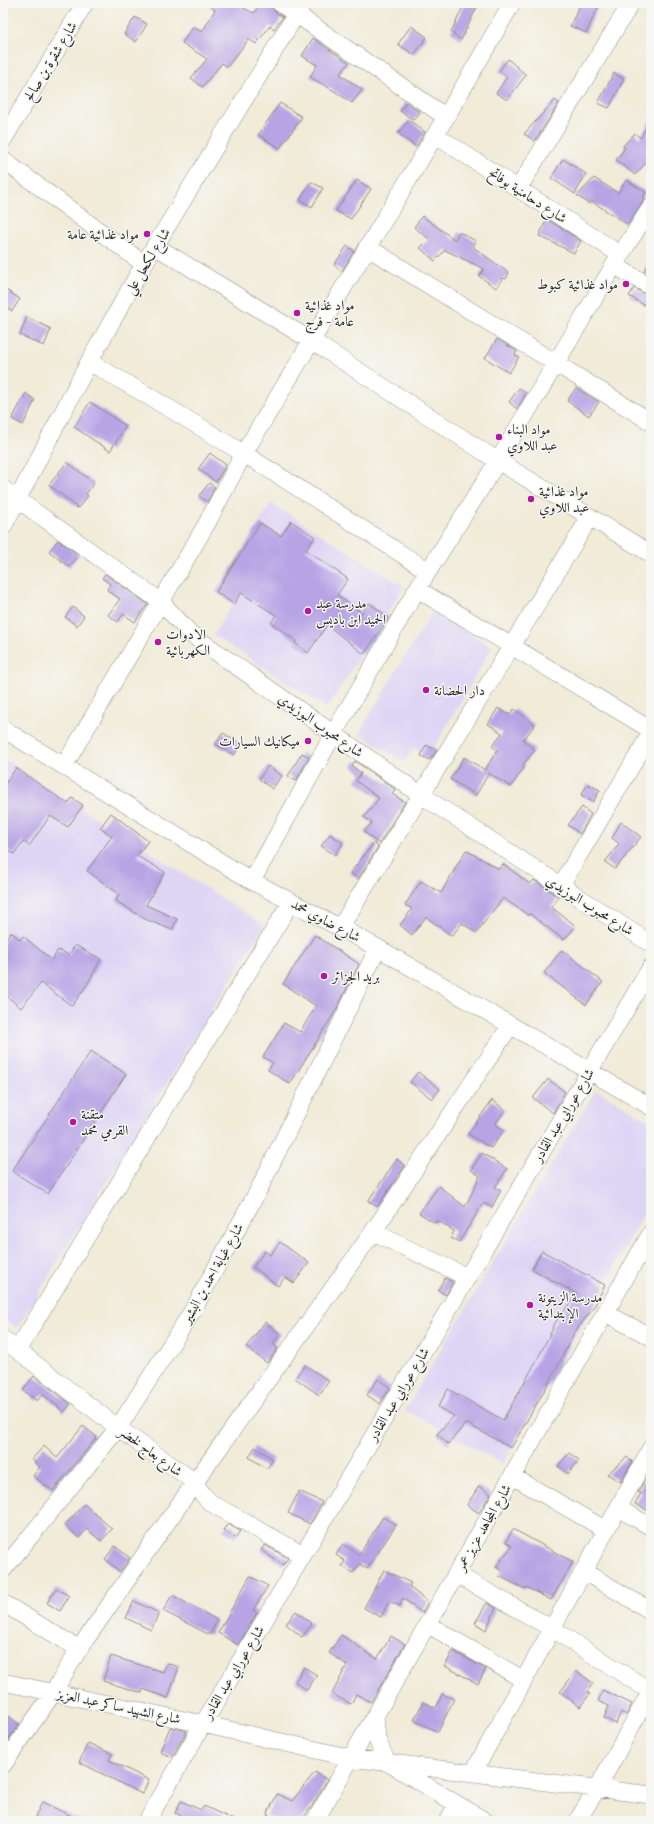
<svg xmlns="http://www.w3.org/2000/svg" width="654" height="1824" viewBox="0 0 654 1824" font-family="'Libre Bodoni',Amiri,serif">
<style>
.built{fill:#ded5f5}
.building{fill:#b8a4e5}
.lines{fill:none;stroke-linecap:round;stroke-linejoin:round}
.street-casing{stroke:#8e8b82;stroke-width:18}
.street{stroke:#fff;stroke-width:17}
.poi-dot{fill:#b5179e;stroke:#f6f6f2;stroke-width:1.5}
.labels{text-anchor:middle;stroke-width:3;stroke-linejoin:round;paint-order:stroke}
.street-label{font-size:14px;fill:#2b2b2b;stroke:#f6f6f2}
.poi-label{font-size:14px;fill:#2b2b2b;stroke:#f6f6f2;text-anchor:start}
</style>
<rect width="100%" height="100%" fill="#f6f6f2"/>
<filter id="ink" filterUnits="userSpaceOnUse"><feTurbulence type="fractalNoise" baseFrequency=".025" numOctaves="2"/><feDisplacementMap in="SourceGraphic" scale="8" xChannelSelector="R" yChannelSelector="G"/><feConvolveMatrix kernelMatrix="1 2 1 2 8 2 1 2 1" color-interpolation-filters="sRGB"/></filter>
<filter id="wash" filterUnits="userSpaceOnUse"><feTurbulence type="fractalNoise" baseFrequency=".012" numOctaves="4" result="noise"/><feDisplacementMap in="SourceGraphic" scale="16" xChannelSelector="R" yChannelSelector="G"/><feGaussianBlur stdDeviation="0.9" result="paint"/><feColorMatrix in="noise" values="0 0 0 0 0 0 0 0 0 0 0 0 0 0 0 0 0 1.4 0 .05"/><feComposite in="paint" operator="in"/></filter>
<g filter="url(#wash)">
<rect width="100%" height="100%" fill="#f1ebd8"/>
<!-- built -->
<path class="built" d="M271,503L404,587L327,708L213,635L278,533L260,521Z
M432,612L492,647L428,758L414,748L404,762L359,733Z
M3,759L264,925L17,1328L3,1320Z
M596,1090L651,1122V1201L503,1464L405,1410Z"/>
<g id="blocks">
<!-- building -->
<path class="building" d="M206,3H233L254,13L261,3H270L274,11L283,17L274,29L270,26L256,44L249,39L227,67L222,63L202,87L191,78L207,59L182,43L193,27L202,32L215,10Z
M465,3H479L461,40L451,32Z
M581,3H600L586,33L570,26Z
M135,17L147,24L136,42L124,34Z
M411,26L427,37L414,55L398,44Z
M313,38L349,63L340,74L362,90L352,103L336,92L310,77L317,65L302,56Z
M508,59L526,75L507,100L496,93L507,77L499,71Z
M614,73L624,79L609,108L598,103Z
M555,100L559,103L535,141L524,134Z
M406,102L420,112L414,120L400,111Z
M280,103L302,117L280,148L258,135Z
M651,119V157L635,175L616,160L625,148L623,146L635,133L640,138Z
M409,120L425,132L416,147L398,133Z
M563,159L586,174L575,194L551,178Z
M594,178L618,193L626,180L646,192L643,197L645,199L627,224L591,201L590,204L577,196Z
M357,180L371,189L351,219L336,211Z
M311,182L323,188L312,207L300,200Z
M422,216L455,240L459,232L476,241L473,247L509,273L506,279L503,278L496,288L479,276L484,269L445,250L435,261L420,248L429,239L414,227Z
M547,219L581,241L574,253L539,236Z
M347,246L354,251L342,271L334,265Z
M651,260V275L644,271Z
M3,288L20,299L12,311L3,305Z
M634,288L651,297V309L629,296Z
M27,317L51,329L44,346L20,335Z
M497,339L517,351L515,355L519,357L509,373L485,358Z
M519,388L526,393L517,409L509,402Z
M576,388L599,402L589,416L567,401Z
M26,393L35,400L23,425L12,419Z
M90,402L126,426L110,451L74,427Z
M210,453L226,465L216,482L198,469Z
M67,462L94,483L86,494L88,496L78,508L49,485Z
M209,483L215,487L207,502L199,496Z
M291,521L315,537L306,550L348,579L337,595L362,613L369,603L389,618L364,654L327,625L308,653L295,643L296,641L271,623L276,615L241,593L234,604L216,592L260,523L281,536Z
M58,540L79,555L69,567L49,551Z
M105,574L148,604L135,622L123,614L118,622L108,615L120,599L107,590L110,584L102,578Z
M73,607L84,616L77,626L65,617Z
M498,708L509,715L514,709L535,725L523,740L535,750L523,765L525,766L511,787L489,773L476,795L450,779L464,757L485,770L497,750L492,746L502,733L488,724Z
M223,733L241,744L234,755L215,744Z
M426,745L437,750L430,760L421,756Z
M302,753L309,757L296,781L288,776Z
M355,761L395,789L392,794L405,802L379,844L364,832L372,823L364,817L379,798L356,781L361,773L352,766Z
M268,766L282,776L272,789L259,779Z
M16,768L68,804L72,798L83,805L68,827L50,816L29,846L23,841L14,854L3,847V787Z
M588,784L600,790L593,802L581,795Z
M582,807L591,814L580,834L568,825Z
M111,813L148,841L137,856L165,872L146,905L177,919L172,930L145,919L116,901L119,894L87,871L112,836L100,828Z
M621,822L641,837L615,869L605,862L619,844L612,838Z
M330,834L343,843L335,855L321,846Z
M374,843L378,847L358,879L350,873Z
M466,850L499,869L503,864L530,884L534,880L559,897L551,907L576,926L564,940L530,914L528,915L503,898L476,933L462,923L452,936L426,917L412,935L400,925L412,909L405,905L421,881L441,893Z
M11,932L20,940L23,936L52,960L58,950L69,955L75,945L101,959L87,985L72,1006L41,983L21,1008L3,993V942Z
M315,935L359,964L336,1010L290,1084L268,1070L273,1063L263,1057L284,1023L300,1032L316,1006L283,984Z
M562,950L603,982L586,1005L544,973Z
M91,1051L126,1074L48,1194L12,1171Z
M418,1072L440,1089L432,1099L410,1082Z
M548,1079L565,1092L553,1113L533,1098Z
M492,1100L505,1110L495,1124L504,1130L491,1148L468,1134Z
M482,1153L507,1169L495,1187L501,1190L492,1207L483,1203L459,1242L451,1238L454,1231L437,1220L435,1223L419,1213L439,1186L465,1207L480,1176L471,1170Z
M397,1159L405,1166L377,1207L368,1201Z
M280,1242L309,1263L294,1283L285,1277L278,1286L253,1267L265,1251L270,1255Z
M542,1251L605,1285L594,1307L574,1333L551,1379L511,1448L466,1423L448,1444L437,1434L454,1416L438,1407L448,1389L503,1420L537,1360L553,1328L552,1327L577,1294L532,1269Z
M445,1278L453,1282L446,1295L438,1290Z
M265,1322L280,1334L273,1344L278,1348L267,1363L246,1347Z
M305,1365L329,1381L319,1395L295,1378Z
M34,1376L71,1404L64,1412L43,1394L37,1401L23,1390Z
M378,1379L390,1388L380,1404L367,1395Z
M83,1426L97,1437L53,1491L33,1476L40,1467L32,1459L44,1446L57,1458Z
M255,1447L273,1459L267,1469L249,1457Z
M569,1453L579,1460L568,1474L558,1466Z
M627,1457L632,1462L621,1482L607,1474Z
M651,1476V1512L635,1504L641,1493L638,1492L646,1478L648,1481Z
M479,1486L491,1494L479,1513L467,1505Z
M299,1491L322,1502L310,1524L288,1513Z
M84,1504L112,1529L101,1541L87,1529L79,1538L65,1525Z
M383,1517L396,1525L367,1569L360,1564L353,1573L342,1566L345,1561L336,1555L343,1544L359,1555Z
M228,1524L240,1531L235,1538L223,1530Z
M513,1529L573,1562L551,1600L526,1587L525,1589L499,1576L502,1571L496,1567L512,1546L506,1542Z
M265,1545L288,1558L283,1565L261,1550Z
M115,1546L130,1558L120,1572L105,1559Z
M384,1570L411,1583L409,1587L428,1602L422,1613L403,1598L400,1606L389,1601L381,1617L364,1608Z
M250,1576L268,1586L253,1610L257,1613L238,1645L218,1633Z
M56,1588L69,1596L60,1611L47,1603Z
M172,1595L217,1620L210,1635L163,1611Z
M134,1601L159,1613L151,1630L126,1618Z
M487,1603L496,1608L486,1630L475,1623Z
M296,1611L312,1624L302,1637L286,1624Z
M341,1635L377,1659L391,1636L405,1644L371,1702L356,1694L351,1704L332,1694L347,1665L329,1653Z
M453,1651L486,1669L478,1684L445,1666Z
M111,1656L163,1672L167,1663L179,1667L168,1698L143,1689L142,1693L103,1681Z
M304,1667L317,1675L307,1690L295,1682Z
M576,1671L593,1683L587,1692L590,1694L580,1707L560,1692Z
M603,1690L632,1704L626,1715L621,1712L616,1724L604,1718L609,1706L598,1701Z
M442,1694L454,1699L438,1732L414,1720L423,1702L436,1708Z
M3,1712L19,1724L3,1747Z
M170,1727L187,1731L172,1757L160,1752Z
M88,1743L112,1754L109,1760L149,1780L142,1794L79,1762Z
M315,1772L327,1780L312,1806L301,1821H280L267,1815L277,1794L292,1801Z
M181,1801L201,1810L204,1806L236,1821H179L182,1816L175,1813Z
M42,1802L82,1821H43L35,1817Z"/>
</g>
</g>
<g filter="url(#ink)">
<use href="#blocks" fill-opacity="0" stroke="#8e8b82" stroke-width="1"/>
<g class="lines">
<!-- street casing -->
<g class="street-casing">
<path id="street" d="M280,3L446,117
M435,135L621,255
M3,140L85,3
M3,160L144,264
M518,189L631,3
M155,246L312,341L498,461L651,554
M367,247L651,422
M614,265L651,287
M89,362C205,427 316,499 428,571
M3,489L160,601L190,633L202,642L421,795L651,944
M3,527L89,362L144,264L303,3
M417,589L651,730
M3,729L252,881L378,948L651,1107
M64,766L206,525L244,453L446,117L512,3
M252,881L334,733L417,589L498,461L614,265L651,207
M560,887L651,733
M340,928L590,517
M373,1232L467,1277
M605,1313L651,1337
M3,1339L118,1428L195,1482L202,1494L211,1503L303,1555
M18,1349L291,902
M512,1476L606,1530
M618,1508L651,1527
M3,1570L118,1428L193,1310L259,1189L378,948
M583,1571L651,1611
M456,1574L551,1628L650,1691
M3,1603L79,1649
M427,1624L524,1680
M3,1682L203,1724L351,1758L651,1795
M375,1716L377,1739L387,1762L485,1821
M3,1765L53,1693L79,1649L195,1482L373,1232L510,1026
M473,1773L651,1448
M147,1821L203,1724L651,967
M315,1821L651,1233
M448,1821L457,1804
M577,1821L597,1789L651,1690"/>
</g>
<!-- street -->
<use href="#street" class="street"/>
</g>
</g>
<!-- markers -->
<g class="poi-dot">
<circle cx="147" cy="234" r="4"/>
<circle cx="626" cy="284" r="4"/>
<circle cx="297" cy="313" r="4"/>
<circle cx="499" cy="437" r="4"/>
<circle cx="531" cy="499" r="4"/>
<circle cx="308" cy="611" r="4"/>
<circle cx="158" cy="642" r="4"/>
<circle cx="426" cy="690" r="4"/>
<circle cx="308" cy="741" r="4"/>
<circle cx="324" cy="976" r="4"/>
<circle cx="73" cy="1122" r="4"/>
<circle cx="530" cy="1305" r="4"/>
</g>
<g class="labels">
<!-- street labels -->
<g class="street-label">
<text transform="translate(50 61) rotate(-59)" y="5">شارع شقرة بن صالح</text>
<text transform="translate(528 195) rotate(33)" y="5">شارع دحامنية بوفاتح</text>
<text transform="translate(147 261) rotate(-59)" y="5">شارع لكحل علي</text>
<text transform="translate(321 725) rotate(35)" y="5">شارع محبوب البوزيدي</text>
<text transform="translate(590 905) rotate(32)" y="5">شارع محبوب البوزيدي</text>
<text transform="translate(326 920) rotate(28)" y="5">شارع ضاوي محمد</text>
<text transform="translate(563 1115) rotate(-59)" y="5">شارع عورابي عبد القادر</text>
<text transform="translate(212 1273) rotate(-61)" y="5">شارع غيابة احمد بن البشير</text>
<text transform="translate(398 1394) rotate(-59)" y="5">شارع عورابي عبد القادر</text>
<text transform="translate(151 1451) rotate(36)" y="5">شارع بعاج لخضر</text>
<text transform="translate(483 1527) rotate(-60)" y="5">شارع المجاهد عزيز عمر</text>
<text transform="translate(233 1672) rotate(-59)" y="5">شارع عورابي عبد القادر</text>
<text transform="translate(119 1706) rotate(12)" y="5">شارع الشهيد ساكر عبد العزيز</text>
</g>
<!-- poi labels -->
<g class="poi-label">
<text x="139" y="239" text-anchor="end">مواد غذائية عامة</text>
<text x="618" y="289" text-anchor="end">مواد غذائية كبوط</text>
<text x="305" y="310">مواد غذائية<tspan x="305" dy="16">عامة - فرج</tspan></text>
<text x="507" y="434">مواد البناء<tspan x="507" dy="16">عبد اللاوي</tspan></text>
<text x="539" y="496">مواد غذائية<tspan x="539" dy="16">عبد اللاوي</tspan></text>
<text x="316" y="608">مدرسة عبد<tspan x="316" dy="16">الحميد ابن باديس</tspan></text>
<text x="166" y="639">الادوات<tspan x="166" dy="16">الكهربائية</tspan></text>
<text x="434" y="695">دار الحضانة</text>
<text x="300" y="746" text-anchor="end">ميكانيك السيارات</text>
<text x="332" y="981">بريد الجزائر</text>
<text x="81" y="1119">متقنة<tspan x="81" dy="16">القرمي محمد</tspan></text>
<text x="538" y="1302">مدرسة الزيتونة<tspan x="538" dy="16">الإبتدائية</tspan></text>
</g>
</g>
<!-- margin -->
<rect width="654" height="1824" fill="none" stroke="#f6f6f2" stroke-width="16"/>
</svg>
